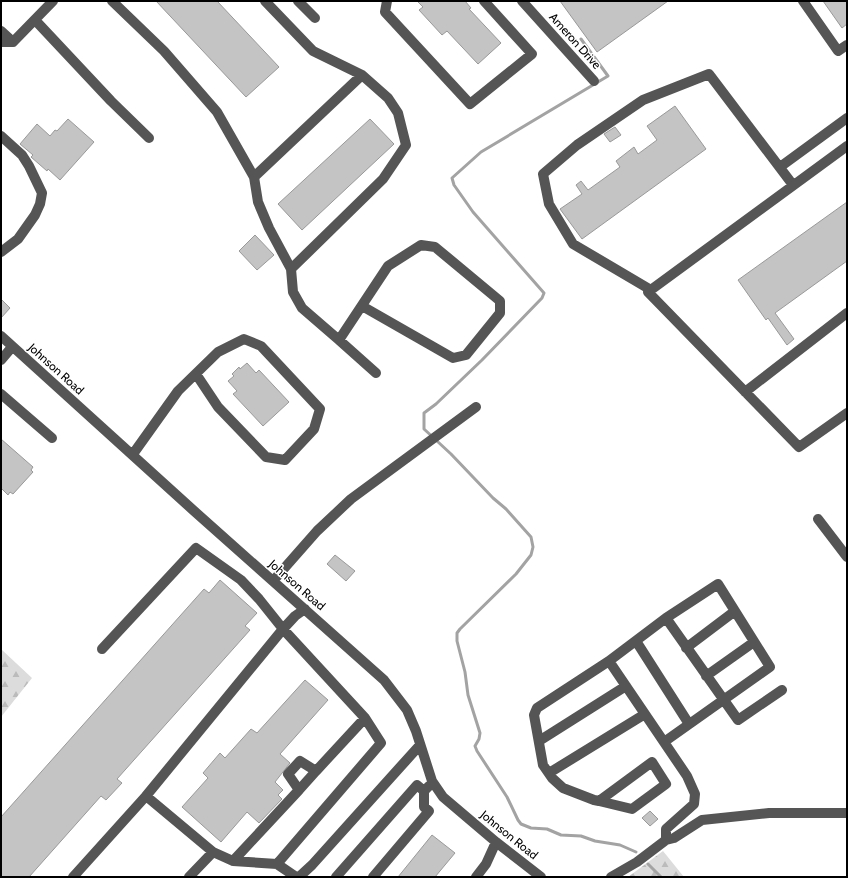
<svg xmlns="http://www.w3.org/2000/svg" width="848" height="878" viewBox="0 0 848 878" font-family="Cabin,sans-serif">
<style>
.forest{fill:url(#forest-firs)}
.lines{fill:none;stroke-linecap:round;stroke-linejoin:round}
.stream{stroke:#a3a3a3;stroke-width:3}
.building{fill:#c4c4c4;stroke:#999}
.minor{stroke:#555;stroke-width:10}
.labels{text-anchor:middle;stroke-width:3;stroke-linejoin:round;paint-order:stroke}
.street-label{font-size:12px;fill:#000;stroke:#fff}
</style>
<defs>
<pattern id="forest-firs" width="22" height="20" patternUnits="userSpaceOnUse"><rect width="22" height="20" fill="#dcdcdc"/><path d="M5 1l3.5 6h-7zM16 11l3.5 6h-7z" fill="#bbb"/></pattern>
</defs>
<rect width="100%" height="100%" fill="#fff"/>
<!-- forest -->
<path class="forest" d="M1,649L32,678L1,717Z
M663,851L684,877H628Z"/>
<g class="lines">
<!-- stream -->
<path class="stream" d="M581,39L608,76L481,152L452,178L454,185L473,212L544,293L542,298L482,360L436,404L424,413V429L451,454L493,498L506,509L531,537L533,547L531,555L516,574L460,629L457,633V641L465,672L468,695L480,733L479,739L475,746L477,751L507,797L518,820L521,824L531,828L547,829L561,835L581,836L595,841L620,845L636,852
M648,864L661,877"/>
</g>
<!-- building -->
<path class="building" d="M156,1H217L279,67L246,97Z
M417,1H465L471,8L469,9L501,43L478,64L447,31L442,35L419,10L423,7Z
M560,1H668L597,52Z
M823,1H847V24L842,28Z
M675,106L706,149L582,239L560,209L582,194L576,185L581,181L588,190L620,167L616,161L634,147L638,154L657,140L647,126Z
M68,119L94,142L60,180L48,169L47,171L31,157L33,155L20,144L37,124L50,136L55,130L57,131Z
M370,119L394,144L302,230L278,204Z
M615,127L621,135L610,142L604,134Z
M847,202V261L775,313L794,339L787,345L768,318L766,320L738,280Z
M255,235L274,255L257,270L239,251Z
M1,299L10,308L1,318Z
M247,363L256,373L259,370L289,402L263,426L233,394L237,391L228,381L234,376L232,374L239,367L240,369Z
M1,439L33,467L31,470L33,472L13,494L10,492L8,495L1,488Z
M335,555L355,571L346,581L327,564Z
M220,580L257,613L245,626L250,630L117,779L122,783L106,800L101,796L29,877H1V817L204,589L209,593Z
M305,680L328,700L280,754L290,763L275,782L283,790L278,795L282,799L259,823L247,812L221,842L182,807L208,778L203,773L220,753L225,758L251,729L257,733Z
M650,811L658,819L650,826L642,818Z
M432,835L455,853L435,877H398Z"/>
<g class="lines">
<!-- minor -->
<path class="minor" d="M112,1L164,51L217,112L254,177L258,202L269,228L291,269L383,179L406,145L398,113L388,98L362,75L313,51L265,1
M298,1L315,18
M387,1L385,12L470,104L532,54L484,1
M522,1L594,81
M803,1L838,51L847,45
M35,20L111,101L149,138
M1,31L13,42
M1,42H13L53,1
M1,136L22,155L29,166L42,193L40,204L35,215L18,239L1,252
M847,146L648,292L799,447L847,413
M780,167L847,118
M254,177L362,75
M291,269L293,292L302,308L339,340L388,266L421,245L435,247L500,301V313L466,355L453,358L362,306
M651,290L573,244L549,204L543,174L577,145L643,100L709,74L793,185
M1,336L193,510L384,680L407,710L416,731L432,781L443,797L496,842L541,877
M339,340L376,373
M1,360L12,347
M745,392L847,313
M1,394L52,438
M133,454L178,391L218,352L244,339L261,346L320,409L314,429L285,460L266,457L218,407L196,374
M818,519L847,557
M273,581L317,531L351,499L476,407
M666,618L738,720L782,690
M636,641L689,724
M686,648L735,611
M102,649L196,548L241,580L259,599L283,629L365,718L381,743L277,864
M706,676L754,642
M539,741L626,686
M316,771L365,718
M549,773L645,714
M146,796L283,629L295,616L305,609
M599,801L652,762L666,784L632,809L599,801L594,800L563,788L552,778L543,765L534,715L537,708L609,661
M666,840L674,838L702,820L769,813H847
M213,852L233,861L277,864L296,877
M233,861L299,790L288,774L300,761L316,771L299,790
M73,877L146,796L213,852L189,877
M299,877L312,865L420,745
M336,877L417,785L424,791
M373,877L429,811L424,807V791L429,786
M476,877L486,864L496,842
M611,877L637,862L666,840V829L694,804L695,794L687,776L609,661L666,618L718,584L770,667L664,742"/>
</g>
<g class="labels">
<!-- street labels -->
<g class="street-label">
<text transform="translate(575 41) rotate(48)" y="4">Ameron Drive</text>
<text transform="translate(56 369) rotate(42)" y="4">Johnson Road</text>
<text transform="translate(297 585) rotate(41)" y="4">Johnson Road</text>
<text transform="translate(509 835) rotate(39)" y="4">Johnson Road</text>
</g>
</g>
<!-- border -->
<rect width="848" height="878" fill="none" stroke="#000000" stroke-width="4"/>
</svg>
